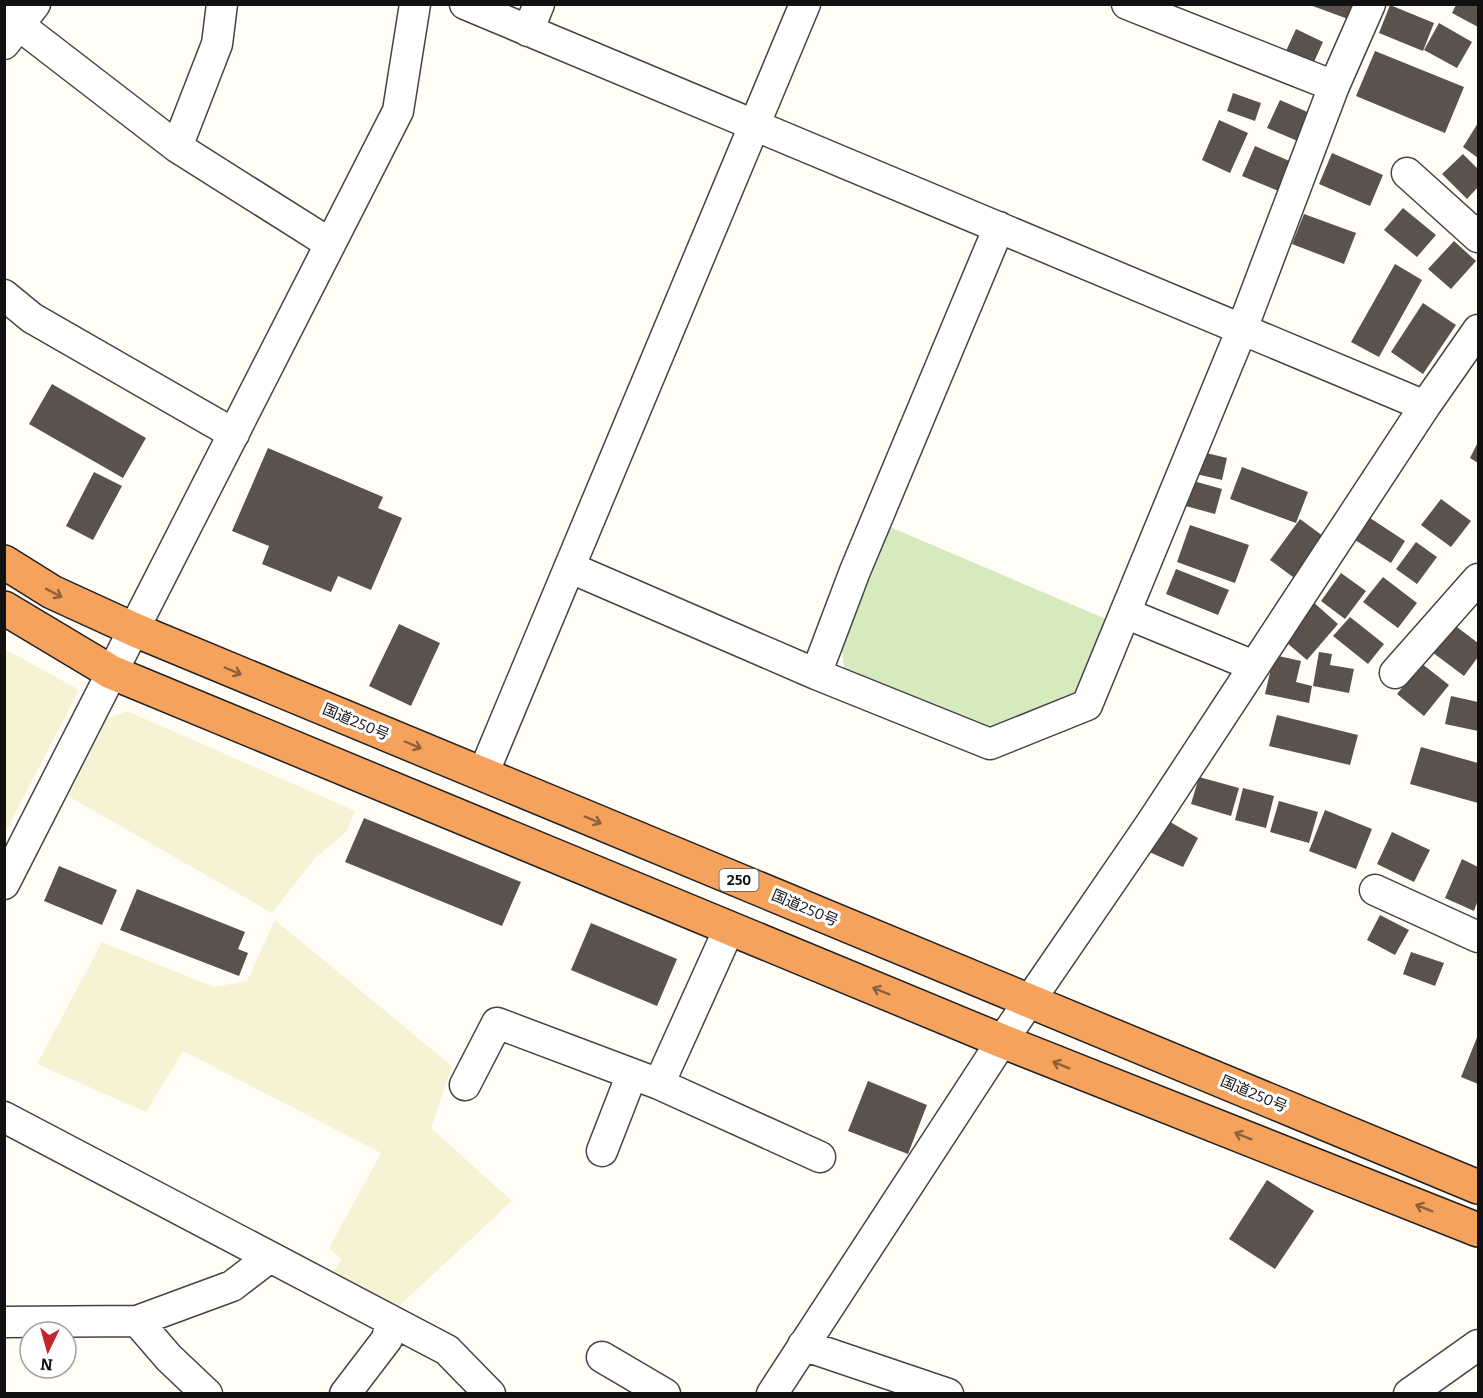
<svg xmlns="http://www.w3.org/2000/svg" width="1483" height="1398" viewBox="0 0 1483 1398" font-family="Bitter,'Noto Sans JP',serif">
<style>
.farmland{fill:#f6f3d4}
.green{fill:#d5ebbd}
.building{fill:#5a524d}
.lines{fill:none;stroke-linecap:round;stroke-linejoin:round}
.street-casing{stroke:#444;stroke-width:33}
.highway-casing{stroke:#222;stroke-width:36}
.street{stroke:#fff;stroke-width:30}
.highway{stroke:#f5a25d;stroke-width:33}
.oneway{stroke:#8e613b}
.labels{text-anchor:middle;stroke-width:6;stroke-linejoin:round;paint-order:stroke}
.shield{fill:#fff;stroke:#585858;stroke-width:1.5}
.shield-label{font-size:14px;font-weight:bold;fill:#111}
.street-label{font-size:15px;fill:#111;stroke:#fff}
</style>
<rect width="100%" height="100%" fill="#fffdf5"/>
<!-- farmland -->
<path class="farmland" d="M5,649L79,690L5,833Z
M127,711L355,811L346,832L315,858L272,913L68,796L107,719Z
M275,920L452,1066L431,1128L512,1201L398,1307L330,1275L342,1259L329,1248L381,1153L183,1051L146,1112L37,1064L102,942L214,987L247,981Z"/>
<!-- green -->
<path class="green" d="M890,527L1106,619L1072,698L987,728L844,668L842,650Z"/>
<!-- building -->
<path class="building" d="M1310,5H1354L1348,19Z
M1390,5L1434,23L1423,51L1379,33Z
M1456,5H1478V27L1452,13Z
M1439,23L1472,42L1457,68L1424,50Z
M1296,29L1323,42L1313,64L1286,51Z
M1375,51L1464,87L1445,133L1356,96Z
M1233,93L1261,103L1255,121L1227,111Z
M1280,100L1312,114L1300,142L1267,128Z
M1219,120L1248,133L1230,173L1202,160Z
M1478,123V158L1463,147Z
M1255,146L1294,163L1281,192L1242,176Z
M1332,153L1383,175L1370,206L1319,184Z
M1463,154L1478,169V187L1467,199L1442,174Z
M1403,208L1436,235L1417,257L1384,230Z
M1304,214L1356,233L1344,264L1292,244Z
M1454,241L1476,261L1451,289L1428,269Z
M1395,264L1422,280L1379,357L1351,342Z
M1423,303L1456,325L1423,374L1391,352Z
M52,384L146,438L123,478L29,424Z
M1478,442V463L1470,458Z
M268,448L383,497L378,508L402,518L371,590L338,576L331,592L262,564L269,546L232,531Z
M1198,451L1227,458L1222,480L1192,473Z
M1242,467L1308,492L1296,523L1230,499Z
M94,472L122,486L93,540L66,526Z
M1190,480L1222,489L1215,514L1182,505Z
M1441,499L1471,521L1451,547L1421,525Z
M1367,516L1405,541L1391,563L1352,538Z
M1300,519L1327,539L1297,580L1270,560Z
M1190,525L1249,545L1235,583L1177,562Z
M1416,542L1437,557L1417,584L1396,569Z
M1176,569L1229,590L1218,615L1166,594Z
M1341,573L1366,591L1345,619L1321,601Z
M1383,577L1417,603L1398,628L1363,602Z
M1312,601L1338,624L1307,660L1280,637Z
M1350,617L1384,644L1368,664L1333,636Z
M399,624L440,643L411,706L369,686Z
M1453,624L1478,643V657L1464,676L1432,652Z
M1319,652L1332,654L1330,665L1354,669L1349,693L1313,686Z
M1274,655L1301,661L1296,682L1312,686L1309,703L1265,694Z
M1421,663L1449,685L1424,716L1397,694Z
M1451,696L1478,702V731L1445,724Z
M1277,715L1358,735L1350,765L1269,746Z
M1421,747L1478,763V803L1410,784Z
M1199,777L1239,788L1231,816L1191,804Z
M1243,788L1274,796L1266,828L1235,820Z
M1279,801L1318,812L1309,843L1270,832Z
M1325,810L1372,829L1356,869L1309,851Z
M364,818L521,882L502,926L345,862Z
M1165,819L1198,838L1183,867L1147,851Z
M1392,832L1430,850L1414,882L1377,864Z
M1462,859L1478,867V900L1474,911L1445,898Z
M59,866L117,890L102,925L44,901Z
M137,889L245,932L238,949L248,953L239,976L120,930Z
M1380,915L1409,930L1395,955L1367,940Z
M591,923L677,959L657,1006L571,970Z
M1411,952L1444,963L1435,986L1403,974Z
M1478,1035V1084L1461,1077Z
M868,1081L927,1105L908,1154L848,1131Z
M1267,1180L1314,1211L1275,1269L1229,1239Z"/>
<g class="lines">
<!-- street casing -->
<g class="street-casing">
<path id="street" d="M465,4L1425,406
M1127,4L1334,86
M4,11L20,26L177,147L329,243
M528,31L539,4
M4,44L35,4
M177,147L217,44L222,4
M1407,173L1478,237
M4,295L32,318L234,434
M571,568L816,674L990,744L1087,705L1242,329L1334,86L1370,4
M1125,613L1254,666
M1395,673L1478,579
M816,674L855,571L999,227
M483,774L805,4
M4,884L398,111L415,4
M1375,890L1478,937
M659,1084L729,929
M465,1085L497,1023L659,1084L820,1157
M4,1117L447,1350L490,1394
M602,1151L632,1074
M137,1321L169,1358L207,1394
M4,1322L137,1321L232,1286L270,1257
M803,1345L948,1394
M602,1357L665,1394
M345,1394L387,1339L391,1321
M772,1394L1002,1041L1152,822L1425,406L1478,330
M1409,1394L1478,1345"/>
</g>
<!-- highway casing -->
<g class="highway-casing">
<path id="highway" d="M4,562L52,592L135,630L1478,1187
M4,608L111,672L1002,1041L1478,1230"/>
</g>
<!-- street -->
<use href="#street" class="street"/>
<!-- highway -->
<use href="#highway" class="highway"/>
</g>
<!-- one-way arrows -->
<defs><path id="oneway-shaft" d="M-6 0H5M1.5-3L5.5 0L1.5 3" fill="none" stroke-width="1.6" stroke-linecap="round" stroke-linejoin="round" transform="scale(1.5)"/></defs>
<g class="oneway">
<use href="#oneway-shaft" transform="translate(54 593) rotate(28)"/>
<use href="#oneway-shaft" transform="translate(233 671) rotate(23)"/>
<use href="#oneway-shaft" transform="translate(413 745) rotate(23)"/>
<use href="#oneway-shaft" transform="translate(593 820) rotate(23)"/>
<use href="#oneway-shaft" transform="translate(881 991) rotate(-158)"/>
<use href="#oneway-shaft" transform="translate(1061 1065) rotate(-158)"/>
<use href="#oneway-shaft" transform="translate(1243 1136) rotate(-158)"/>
<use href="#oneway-shaft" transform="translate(1424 1208) rotate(-158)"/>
</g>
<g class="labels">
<!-- shield labels -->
<rect class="shield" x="719.5" y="869" width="39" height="22" rx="4.5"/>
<g class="shield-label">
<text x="739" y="885">250</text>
</g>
<!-- street labels -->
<g class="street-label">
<text transform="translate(356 722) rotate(23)" y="5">国道250号</text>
<text transform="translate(805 908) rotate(23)" y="5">国道250号</text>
<text transform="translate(1254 1094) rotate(23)" y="5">国道250号</text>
</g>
</g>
<!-- border -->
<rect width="1483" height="1398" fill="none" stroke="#111111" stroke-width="12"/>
<!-- north arrow -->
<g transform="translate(48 1350) rotate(185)"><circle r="28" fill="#ffffff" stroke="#a0a0a0" stroke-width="1.5"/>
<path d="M0-4.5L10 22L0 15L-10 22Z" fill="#c4262e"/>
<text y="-9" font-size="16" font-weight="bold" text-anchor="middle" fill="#111111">N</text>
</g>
</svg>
